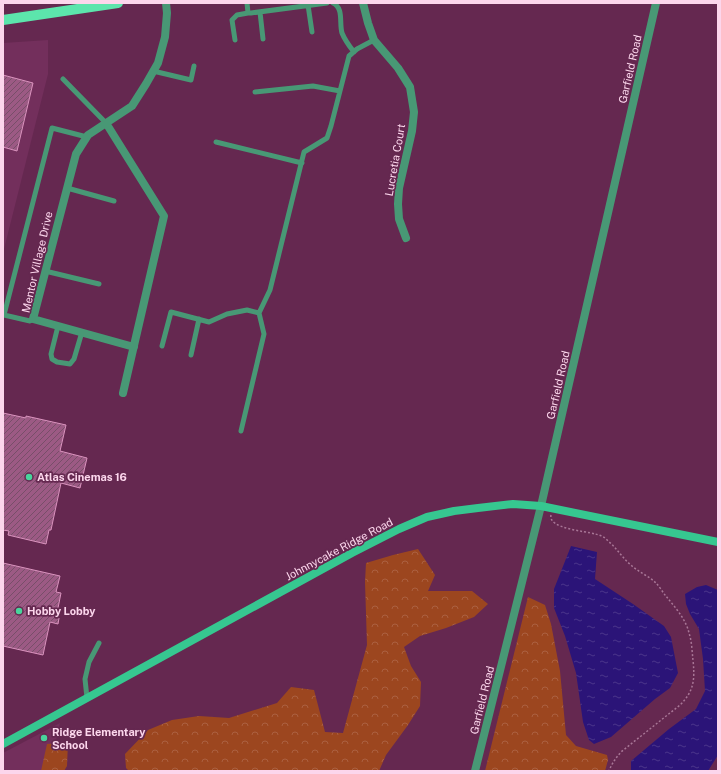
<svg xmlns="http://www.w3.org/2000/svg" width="721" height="774" viewBox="0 0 721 774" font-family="'Public Sans',sans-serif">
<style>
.built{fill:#732f5c}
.forest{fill:url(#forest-crowns)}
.water{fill:url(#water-ripples)}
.building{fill:url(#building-hatch);stroke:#da93be}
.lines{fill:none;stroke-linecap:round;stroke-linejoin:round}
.path{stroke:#a87696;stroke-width:1.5;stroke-dasharray:2 2;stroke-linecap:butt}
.lane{stroke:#489875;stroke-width:5}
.street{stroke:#489875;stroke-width:8}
.secondary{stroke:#36c790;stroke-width:8}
.primary{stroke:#5ce5ac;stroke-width:10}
.poi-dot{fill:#49d49c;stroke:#652850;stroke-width:1.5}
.labels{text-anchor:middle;stroke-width:3.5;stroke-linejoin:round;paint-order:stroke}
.street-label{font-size:11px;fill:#fcd6ec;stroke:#652850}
.poi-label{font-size:11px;font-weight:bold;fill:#fcd6ec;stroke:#652850;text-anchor:start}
</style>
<defs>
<pattern id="forest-crowns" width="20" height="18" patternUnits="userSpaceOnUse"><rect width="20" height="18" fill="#9c461f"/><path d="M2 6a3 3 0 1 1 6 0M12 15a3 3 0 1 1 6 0" fill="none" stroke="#ab6040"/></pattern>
<pattern id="water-ripples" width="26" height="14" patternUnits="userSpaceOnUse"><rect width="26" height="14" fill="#2b1478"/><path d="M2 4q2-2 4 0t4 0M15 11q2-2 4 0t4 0" fill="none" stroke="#4b358b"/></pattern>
<pattern id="building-hatch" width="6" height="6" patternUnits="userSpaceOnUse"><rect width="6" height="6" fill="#9c5a84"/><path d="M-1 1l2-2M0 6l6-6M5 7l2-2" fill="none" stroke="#784e69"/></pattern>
</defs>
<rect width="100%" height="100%" fill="#652850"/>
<!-- built -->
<path class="built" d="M48,40V74L3,253V43Z
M60,723L49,771H3V753Z"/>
<!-- forest -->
<path class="forest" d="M418,549L435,575L428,591H472L488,604L474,617L446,628L420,636L404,647L411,666L421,682L420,706L408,725L386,755L379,771H129L126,768L125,754L148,730L172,720L199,716L229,718L277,703L291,687L314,690L325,732L343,733L367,645L365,582L366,563L393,555Z
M528,597L545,605L551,624L560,671L566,735L576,746L607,755L608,760L605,771H485Z
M68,742L67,766L64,771H41L47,744Z"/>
<!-- water -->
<path class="water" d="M571,546L597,552L595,579L633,604L664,626L671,637L678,673L670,688L655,699L611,737L594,744L589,740L583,722L576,673L565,636L554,608V589Z
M706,585L718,590V755L708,771H631V761L669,729L696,709L705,691L703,659L699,629L690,614L686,604L685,594L697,587Z"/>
<!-- building -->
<path class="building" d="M3,75L33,83L17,151L3,147Z
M3,413L26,418V416L66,425L60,451L87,458L80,488L61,483L51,530H49L46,544L8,535L9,531L3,530Z
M3,563L60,576L56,592L61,593L58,608L53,607L51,616L59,618L58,624L50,622L43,655L3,646Z"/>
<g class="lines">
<!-- path -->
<path class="path" d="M551,515C548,529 586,531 595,534C600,535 605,537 608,541C617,548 622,558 631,565C638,572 649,576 656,583C659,586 662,591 665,595C674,606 686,619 689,633C692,642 692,652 693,660C695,680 694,691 680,705L621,752C616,758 612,763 609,771"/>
<!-- lane -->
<path class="lane" d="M247,3L248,13H251L327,3
M333,3C344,8 339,23 342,33C344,38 350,47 354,52
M308,5L312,32
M260,12L263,39
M235,40L232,20L237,15L248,13
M153,71L191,80L194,66
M63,79L106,123
M255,92L313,86L340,91
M216,142L302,163
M67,188L114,201
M45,271L99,284
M259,313L270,290L304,152L327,138L331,126L349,56L357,49L374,40
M33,319L30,321L4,315L52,128L87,137
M58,326L51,354L52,359L57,362L70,364L74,359L82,332
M162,346L171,312L209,322L227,314L247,310L259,313L264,334L241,431
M191,355L199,319
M87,698L85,679L89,662L99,643"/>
<!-- street -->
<path class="street" d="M363,3L368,23L374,40L398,68L410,87L414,112L412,131L399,188L398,204L399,219L406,238
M106,123L164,216L123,393
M134,347L33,319L76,154L88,135L132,106L146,84L158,63L165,37L167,13L166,3
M475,771L541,506L656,3"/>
<!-- secondary -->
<path class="secondary" d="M3,744L352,553L399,529L427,517L454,511L478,508L513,504L541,506L718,542"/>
<!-- primary -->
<path class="primary" d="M3,20L118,3"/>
</g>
<!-- markers -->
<g class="poi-dot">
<circle cx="29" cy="477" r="4"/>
<circle cx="19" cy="611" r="4"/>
<circle cx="44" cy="738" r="4"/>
</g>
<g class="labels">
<!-- street labels -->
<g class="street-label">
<text transform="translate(630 69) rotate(-77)" y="4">Garfield Road</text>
<text transform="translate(395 160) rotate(-80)" y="4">Lucretia Court</text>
<text transform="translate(37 262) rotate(-77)" y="4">Mentor Village Drive</text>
<text transform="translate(558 385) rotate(-77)" y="4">Garfield Road</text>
<text transform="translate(339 549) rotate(-28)" y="4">Johnnycake Ridge Road</text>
<text transform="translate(482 700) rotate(-76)" y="4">Garfield Road</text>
</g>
<!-- poi labels -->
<g class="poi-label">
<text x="37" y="481">Atlas Cinemas 16</text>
<text x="27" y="615">Hobby Lobby</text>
<text x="52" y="736">Ridge Elementary<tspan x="52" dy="13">School</tspan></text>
</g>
</g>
<!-- border -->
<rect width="721" height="774" fill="none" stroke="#fcd6ec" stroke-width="8"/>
</svg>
